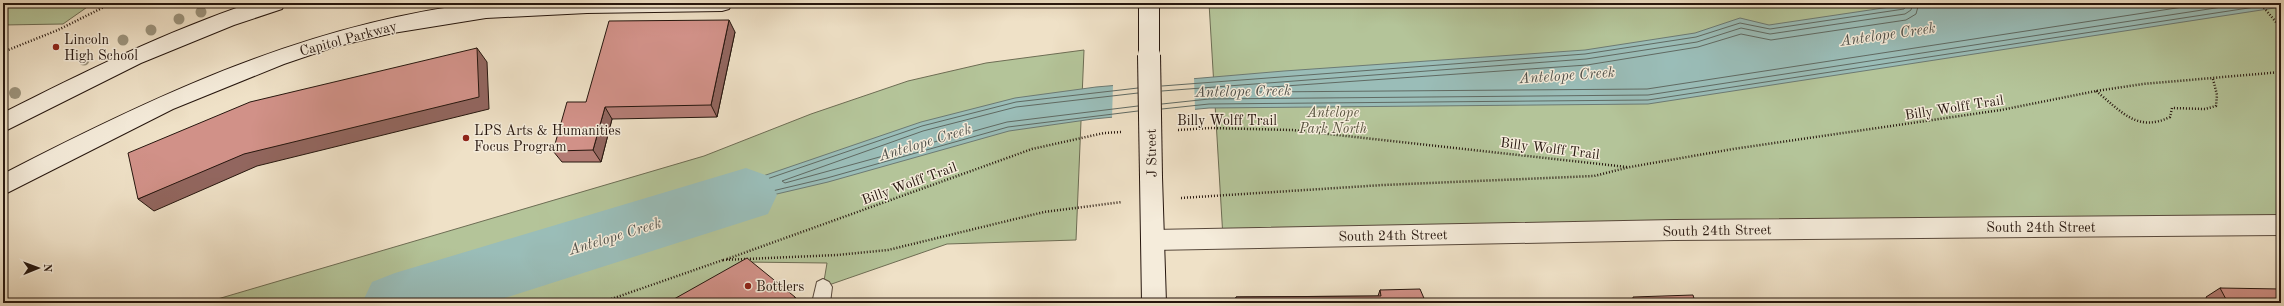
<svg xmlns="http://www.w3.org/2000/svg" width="2284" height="306" viewBox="0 0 2284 306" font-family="'Old Standard TT',serif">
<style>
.green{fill:#b4c499;stroke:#6d6d54}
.water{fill:#9abdb8;stroke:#6c7a74}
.pier{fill:#efe1c7}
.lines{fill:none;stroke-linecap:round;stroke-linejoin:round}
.shore{stroke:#606a63;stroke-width:1}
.river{fill:#9abdb8;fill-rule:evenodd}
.lane-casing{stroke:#58493c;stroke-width:2}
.street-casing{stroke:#58493c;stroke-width:2}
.secondary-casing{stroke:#26160e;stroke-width:2}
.path{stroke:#26160e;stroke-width:2.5;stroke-dasharray:1 2;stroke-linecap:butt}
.lane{fill:#f5ecdb;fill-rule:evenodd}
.street{fill:#f5ecdb;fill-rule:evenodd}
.secondary{fill:#f5ecdb;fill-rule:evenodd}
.secondary-bridge-casing{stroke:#26160e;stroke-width:24;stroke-linecap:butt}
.secondary-bridge{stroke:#f5ecdb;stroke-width:22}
.tree{fill:#9c937c}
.wall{fill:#b47d75;stroke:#26160e}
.shaded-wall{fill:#92665f;stroke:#26160e}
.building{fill:#d19188;stroke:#26160e}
.poi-dot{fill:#8f2418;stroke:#f5ecdb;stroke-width:1.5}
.labels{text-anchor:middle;stroke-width:3;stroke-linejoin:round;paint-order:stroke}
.street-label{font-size:14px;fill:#26160e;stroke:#f5ecdb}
.poi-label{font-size:14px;fill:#26160e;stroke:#f5ecdb;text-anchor:start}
.park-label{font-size:14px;font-style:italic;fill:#58533f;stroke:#f5ecdb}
.water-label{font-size:15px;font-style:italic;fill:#4f504a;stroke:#f5ecdb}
</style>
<rect width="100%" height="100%" fill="#efe1c7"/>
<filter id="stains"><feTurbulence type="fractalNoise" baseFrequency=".005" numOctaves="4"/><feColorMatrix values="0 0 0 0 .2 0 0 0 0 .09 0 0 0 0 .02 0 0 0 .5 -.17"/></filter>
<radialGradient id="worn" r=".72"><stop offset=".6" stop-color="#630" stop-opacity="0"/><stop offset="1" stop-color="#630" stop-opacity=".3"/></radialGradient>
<!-- green -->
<path class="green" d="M3,3H93L63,24L3,25Z
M1209,3H2281V225L1223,238Z
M1084,50L1076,240L947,244L823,287L827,263L744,262L667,303H204L704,156L811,114L908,81L986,63Z"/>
<!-- water -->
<path class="water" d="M1917,3H2281V7L1648,104L1209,108L1093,119L1009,131L828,182L666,220L763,176L921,122L1015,98L1096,87L1284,71L1585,50L1695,33L1740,18L1769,25Z"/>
<!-- pier -->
<path class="pier" d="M1194,77L1195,111L1112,119L1113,84Z"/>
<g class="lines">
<!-- shore -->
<path class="shore" d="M1919,3L1916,14L1906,20L1771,40L1741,34L1698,47L1587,65L1285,86L1260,88L1258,90L1260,92L1647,89L2209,3
M1162,86L1585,54L1696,37L1740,23L1770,29L1904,9L1908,3
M1138,88L1016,102L922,126L764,180L724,200L726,202L827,178L1008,127L1138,111
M1162,91L1586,59L1697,42L1741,28L1770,34L1905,14L1911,10L1913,3
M1138,93L1016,107L923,131L782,181L785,183L1007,122L1138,106
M1162,104L1209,99L1648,95L2248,3
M1162,109L1209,104L1648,100L2281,3"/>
<!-- river -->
<path class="river" d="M746,168L768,176L777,195L768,214L489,303H362L372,282L395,273Z"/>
<!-- lane casing -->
<g class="lane-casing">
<path id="lane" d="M823,279L829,282L832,287L830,303H812L817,282Z"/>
</g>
<!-- street casing -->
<g class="street-casing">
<path id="street" d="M2281,215V235L1674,240L1153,250L1145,247L1142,240L1145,233L1153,230L1674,220Z"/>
</g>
<!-- secondary casing -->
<g class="secondary-casing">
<path id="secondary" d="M251,3H285L282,9L234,25L141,63L3,132V113C84,72 165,32 251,3Z
M480,3H732L729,9L722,11L587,13L486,18L393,33L334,47L284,64L173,109L3,195V174C154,96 308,23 480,3Z
M1139,3H1159V55L1156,61L1149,63L1142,61L1139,55Z
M1151,168L1159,170L1162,177L1166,303H1142L1140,177L1143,170Z"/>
</g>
<!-- path -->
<path class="path" d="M2260,3L2281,28
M3,52L58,30L112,3
M2096,91C2121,111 2137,133 2170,117L2172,108L2205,109L2216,106L2217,95L2213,79
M1178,130L1210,128L1292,130L1627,167
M1181,198L1383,185L1594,176L1630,167L1733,149L2001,110L2096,91L2143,84L2281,72
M727,259L1032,149L1104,133L1121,132
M723,260L837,255L888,250L1044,212L1122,202
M600,303L723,260"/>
<!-- lane -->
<use href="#lane" class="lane"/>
<!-- street -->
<use href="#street" class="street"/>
<!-- secondary -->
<use href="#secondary" class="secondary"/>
<!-- secondary-bridge casing -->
<g class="secondary-bridge-casing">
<path id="secondary-bridge" d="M1149,55L1151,177"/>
</g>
<!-- secondary-bridge -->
<use href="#secondary-bridge" class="secondary-bridge"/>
</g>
<!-- trees -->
<g class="tree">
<circle cx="201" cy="12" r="5.5"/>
<circle cx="179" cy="19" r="5.5"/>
<circle cx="151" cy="30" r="5.5"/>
<circle cx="123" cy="40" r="5.5"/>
<circle cx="84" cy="60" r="5.5"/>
<circle cx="15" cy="93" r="6"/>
</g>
<!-- wall -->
<path class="wall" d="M735,32L717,117L612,119L601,162H562L553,151L586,102Z
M2220,288L2281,303H2209L2206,297Z
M1380,290L1426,303H1235L1236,297L1378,296Z"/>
<!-- shaded-wall -->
<path class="shaded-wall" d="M729,20L735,32L717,117L711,105Z
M477,48L487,62L489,109L257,166L154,211L138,199Z
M605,107L612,119L601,162L593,150Z
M795,297L799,303H794Z"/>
<!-- building -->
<path class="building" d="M729,20L711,105L605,107L593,150L553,151L567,102H586L609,21Z
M477,48L479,97L244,154L138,199L128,153L250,102Z
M747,258L795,297L794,303H667Z
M2220,288L2281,289V303H2228Z
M1420,289L1426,303H1236V297L1381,296L1380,290Z
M1693,295L1695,302L1749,303H1436L1633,299V297Z
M2020,301H2148L2149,303H2021Z
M1926,302V303H1875Z"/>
<!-- markers -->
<g class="poi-dot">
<circle cx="56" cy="47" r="4"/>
<circle cx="466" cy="138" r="4"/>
<circle cx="748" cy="286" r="4"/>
</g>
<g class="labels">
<!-- street labels -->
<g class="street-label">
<text transform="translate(348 38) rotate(-15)" y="5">Capitol Parkway</text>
<text transform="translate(1954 107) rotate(-9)" y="5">Billy Wolff Trail</text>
<text x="1227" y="125">Billy Wolff Trail</text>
<text transform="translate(1550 148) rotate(7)" y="5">Billy Wolff Trail</text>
<text transform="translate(1151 153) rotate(-91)" y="5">J Street</text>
<text transform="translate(909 183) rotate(-20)" y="5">Billy Wolff Trail</text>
<text x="2041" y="232">South 24th Street</text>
<text transform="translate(1717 230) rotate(-1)" y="5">South 24th Street</text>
<text transform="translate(1393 235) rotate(-1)" y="5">South 24th Street</text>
</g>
<!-- poi labels -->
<g class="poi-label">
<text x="64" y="44">Lincoln<tspan x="64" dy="16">High School</tspan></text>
<text x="474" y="135">LPS Arts &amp; Humanities<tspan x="474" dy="16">Focus Program</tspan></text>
<text x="756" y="291">Bottlers</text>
</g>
<!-- park labels -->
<g class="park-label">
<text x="1333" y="117">Antelope<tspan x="1333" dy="16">Park North</tspan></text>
</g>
<!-- water labels -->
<g class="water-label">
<text transform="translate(1888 34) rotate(-8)" y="5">Antelope Creek</text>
<text transform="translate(1567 75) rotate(-4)" y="5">Antelope Creek</text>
<text transform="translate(1243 91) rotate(-1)" y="5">Antelope Creek</text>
<text transform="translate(925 142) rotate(-17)" y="5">Antelope Creek</text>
<text transform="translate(615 236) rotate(-17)" y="5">Antelope Creek</text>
</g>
</g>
<!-- margin -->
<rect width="2284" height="306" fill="none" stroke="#efe1c7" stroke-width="16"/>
<rect x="4" y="4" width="2276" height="298" fill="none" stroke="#26160e" stroke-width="2"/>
<rect x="8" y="8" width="2268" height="290" fill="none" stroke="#26160e"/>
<!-- north arrow -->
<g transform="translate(38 268) rotate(89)" stroke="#f5ecdb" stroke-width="3" paint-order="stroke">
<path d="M0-3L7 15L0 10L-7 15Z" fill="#26160e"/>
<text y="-6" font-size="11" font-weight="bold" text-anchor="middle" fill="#26160e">N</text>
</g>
<rect width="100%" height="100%" filter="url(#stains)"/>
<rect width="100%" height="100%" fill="url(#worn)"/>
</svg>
